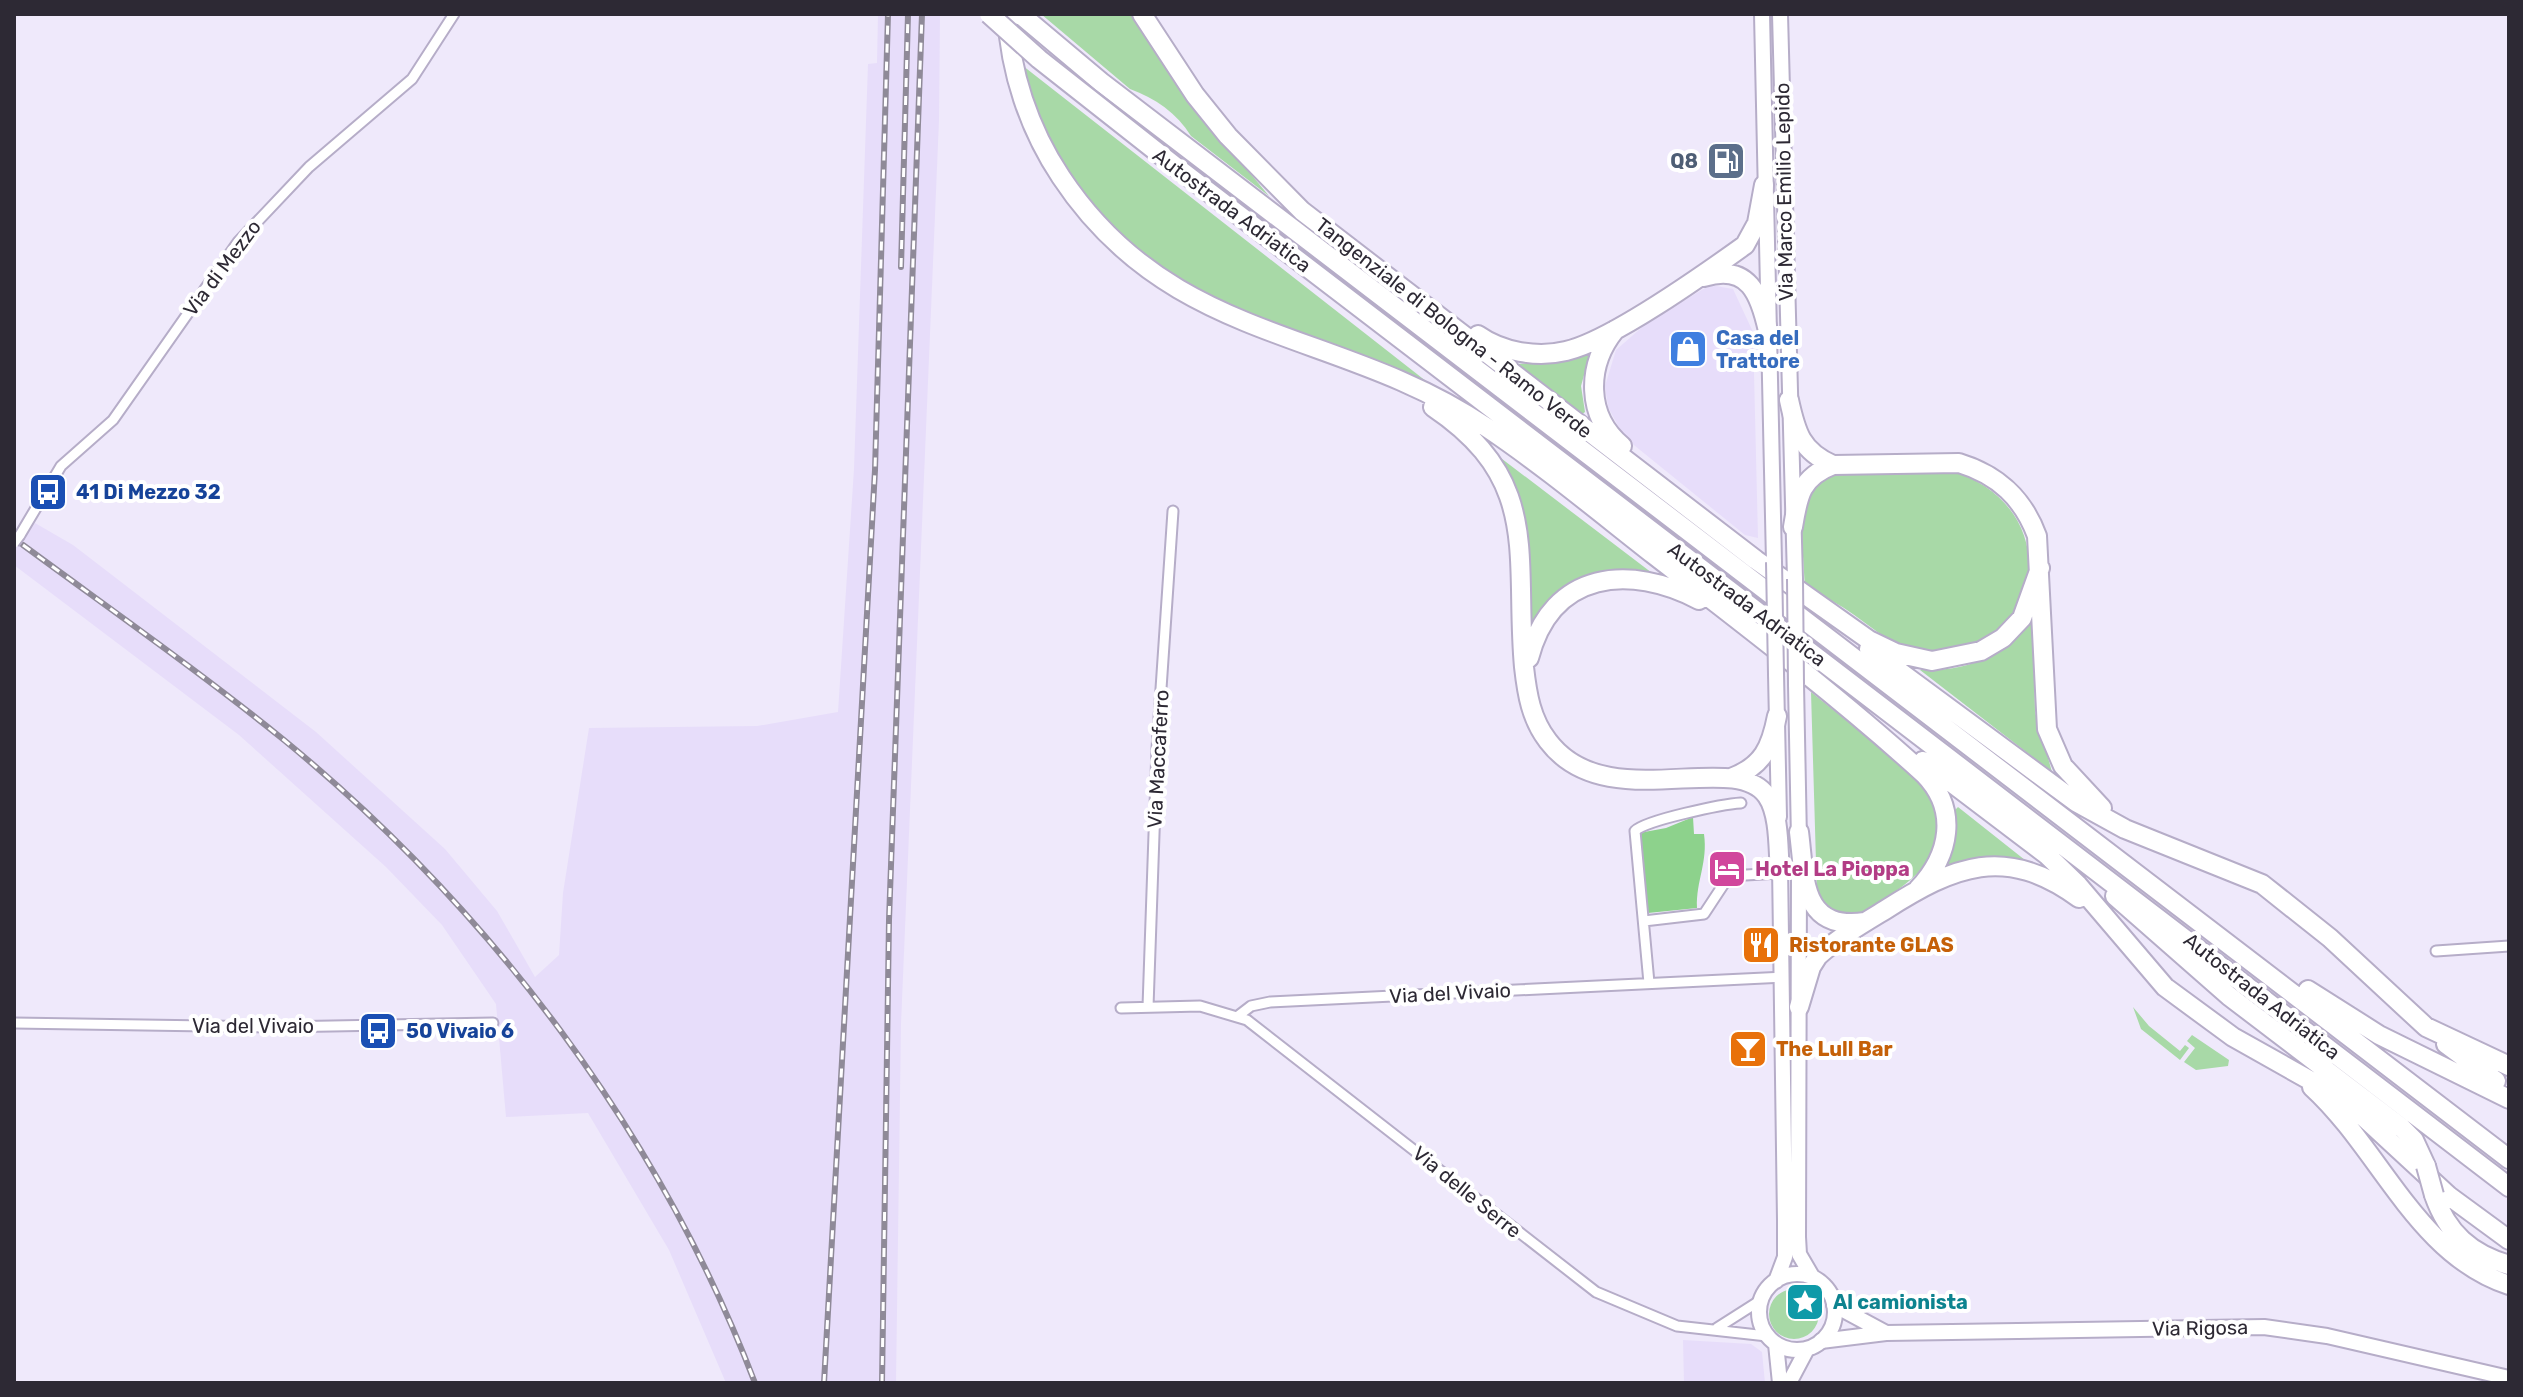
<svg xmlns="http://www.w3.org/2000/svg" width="2523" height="1397" viewBox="0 0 2523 1397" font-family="Rubik,sans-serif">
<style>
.built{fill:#e7ddfa}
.green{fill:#a8d9a7}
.forest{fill:#8dd28c}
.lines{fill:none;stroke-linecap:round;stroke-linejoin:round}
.street-casing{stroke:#b6adc8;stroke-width:13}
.secondary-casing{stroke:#b6adc8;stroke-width:18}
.primary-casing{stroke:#b6adc8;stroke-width:18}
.highway-casing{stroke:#b6adc8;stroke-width:22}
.street{stroke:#fff;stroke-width:9}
.secondary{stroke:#fff;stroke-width:14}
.primary{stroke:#fff;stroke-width:14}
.highway{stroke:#fff;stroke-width:18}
.rail-casing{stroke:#8f8a98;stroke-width:6}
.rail{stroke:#fff;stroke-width:3;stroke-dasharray:9;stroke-linecap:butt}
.street-bridge-casing{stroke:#b6adc8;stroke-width:13;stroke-linecap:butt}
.primary-bridge-casing{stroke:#b6adc8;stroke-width:18;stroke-linecap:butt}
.highway-bridge-casing{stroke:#b6adc8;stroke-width:22;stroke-linecap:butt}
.street-bridge{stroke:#fff;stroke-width:9}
.primary-bridge{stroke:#fff;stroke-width:14}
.highway-bridge{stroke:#fff;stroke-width:18}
.labels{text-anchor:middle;stroke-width:8;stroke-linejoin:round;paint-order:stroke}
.service-label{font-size:20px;font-weight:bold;fill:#4e5e75;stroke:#fff;text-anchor:end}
.street-label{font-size:20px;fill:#2d2934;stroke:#fff}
.shop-label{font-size:20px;font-weight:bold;fill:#366cbe;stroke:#fff;text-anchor:start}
.transit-label{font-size:20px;font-weight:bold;fill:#164399;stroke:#fff;text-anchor:start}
.hotel-label{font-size:20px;font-weight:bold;fill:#b23c85;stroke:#fff;text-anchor:start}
.food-label{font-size:20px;font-weight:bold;fill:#c56008;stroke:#fff;text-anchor:start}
.culture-label{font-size:20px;font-weight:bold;fill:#0d838f;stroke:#fff;text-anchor:start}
</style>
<rect width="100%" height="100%" fill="#efe9fb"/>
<!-- built -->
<path class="built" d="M878,14H940L939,120L901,1024L896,1383H726L669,1250L588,1113L506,1117L496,1004L442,925L386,867L239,735L14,565V533L23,540L35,523L73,545L316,732L445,849L497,911L535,977L559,955L563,893L589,728L757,726L838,712L854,469L868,64L877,63Z
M1710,285L1733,289L1753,332L1758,538L1745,535L1624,437L1608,407L1605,386L1616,350L1648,322Z
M1683,1340L1751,1344L1762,1352L1765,1383H1684Z"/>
<!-- green -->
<path class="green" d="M1041,14H1132L1187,97L1269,196L1191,136C1177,113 1155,98 1130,89Z
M1018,62L1431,385L1429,389L1202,297L1173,280L1102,223L1041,134Z
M1591,350L1581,386L1585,412L1581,415L1516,364L1560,362Z
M1489,449L1656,576L1550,602L1528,633L1526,554Z
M1947,470C2064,500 2052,649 1935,653C1898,654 1872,626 1844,608C1832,600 1818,595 1805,589L1801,523L1803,499L1818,478L1838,474Z
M2033,612L2035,712L2052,772L1920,670C1980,671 1995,655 2033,612Z
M1811,692L1922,781C1972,850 1906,886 1854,918L1832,913L1817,896Z
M1958,807L2030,864L1941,872L1953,836L1955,810Z
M2133,1007L2149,1026L2180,1051L2185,1045L2189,1048L2180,1060L2141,1029Z
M2192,1035L2229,1060L2228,1066L2196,1070L2184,1062L2195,1048L2187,1041Z
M1769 1314a25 25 0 1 1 50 0a25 25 0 1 1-50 0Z"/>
<!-- forest -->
<path class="forest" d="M1693,817L1694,834H1704C1708,863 1696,880 1697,908L1648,913L1639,833L1666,828Z"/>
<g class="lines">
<!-- street casing -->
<g class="street-casing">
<path id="street" d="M20,535L61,466L113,420L238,242L309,167L412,79L454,14
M1644,921L1704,914L1729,876L1780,873
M2436,951L2509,946
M1649,983L1635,831C1646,820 1723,804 1741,803
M1148,1007L1157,748L1173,511
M1121,1008L1200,1006L1247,1020L1596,1292L1677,1326L1767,1336
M1238,1016L1251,1006L1270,1002L1783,977
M14,1023L278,1027L493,1023
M1717,1328L1761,1300"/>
</g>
<!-- secondary casing -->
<g class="secondary-casing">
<path id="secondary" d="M1834,1305L1886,1333
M1821,1341L1886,1333L2264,1327L2327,1336L2509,1378"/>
</g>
<!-- primary casing -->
<g class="primary-casing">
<path id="primary" d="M1762,14L1774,562
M1780,14L1795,579
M1776,674L1779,817
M1796,684L1799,840
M1799,873L1798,1237L1799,1254L1813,1278
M1759 1312a38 38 0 1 1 76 0a38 38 0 1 1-76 0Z
M1776,1281L1785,1257V1220L1780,866
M1776,1344L1780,1383
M1789,1383L1807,1349"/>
</g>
<!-- highway casing -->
<g class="highway-casing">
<path id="highway" d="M1007,14C1010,72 1029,129 1061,177C1172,345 1339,327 1486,427C1544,466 1599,512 1654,555C1746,626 1838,696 1924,774C1959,810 1950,855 1918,889
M1020,14L1101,82L2509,1159
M1142,14L1195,95L1228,136L1302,211L1756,560L1869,640L1896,653L1932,661L1981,651L2003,638L2022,618L2040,568
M1180,170L2509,1187
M1704,277C1749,263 1760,295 1768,331
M1615,330C1586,366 1586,416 1622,446
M1478,335C1502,352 1537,358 1566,351C1611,341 1706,273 1745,245L1757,223L1764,185
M1789,400C1796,432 1801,451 1833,465
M1433,407C1543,481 1514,556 1524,667C1527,694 1531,719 1548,741C1606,818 1734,748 1767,796C1780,815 1778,850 1780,873
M1793,527C1798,496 1801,477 1833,465L1959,463C1998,475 2023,498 2037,536L2047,729L2063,766L2102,808
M1869,649L2076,802L2125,829L2262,884L2330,938L2426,1027L2509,1066
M1529,658C1552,570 1630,564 1699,600
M1923,761L2047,855L2078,885L2165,987L2233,1037L2345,1100L2449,1196L2509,1240
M1731,778C1763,766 1771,747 1777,716
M1799,832C1805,879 1801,931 1865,922
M2115,896L2229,996L2402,1128L2414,1140L2426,1166
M2308,990L2379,1035L2509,1099
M1799,1007L1811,967L1818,956C1838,938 1862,924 1885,910C1954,866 2005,844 2079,898
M2446,1044L2496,1081
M2312,1087C2380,1149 2417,1255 2509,1285
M2434,1195C2447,1233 2471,1254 2509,1265"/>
</g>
<!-- street -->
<use href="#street" class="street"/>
<!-- secondary -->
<use href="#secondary" class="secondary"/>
<!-- primary -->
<use href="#primary" class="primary"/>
<!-- highway -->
<use href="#highway" class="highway"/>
<!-- rail casing -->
<g class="rail-casing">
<path id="rail" d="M901,267L908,14
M23,545C110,609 200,672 284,740C490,909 660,1134 755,1383
M824,1383L875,470L888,14
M882,1383L889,920L922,14"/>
</g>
<!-- rail -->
<use href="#rail" class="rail"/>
<!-- street-bridge casing -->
<g class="street-bridge-casing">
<path id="street-bridge" d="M14,543L20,535"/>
</g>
<!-- primary-bridge casing -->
<g class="primary-bridge-casing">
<path id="primary-bridge" d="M1774,562L1776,674
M1795,579L1796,684"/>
</g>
<!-- highway-bridge casing -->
<g class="highway-bridge-casing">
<path id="highway-bridge" d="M989,14L1039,59L1180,170
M2426,1166L2434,1195"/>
</g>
<!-- street-bridge -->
<use href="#street-bridge" class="street-bridge"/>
<!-- primary-bridge -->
<use href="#primary-bridge" class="primary-bridge"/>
<!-- highway-bridge -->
<use href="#highway-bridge" class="highway-bridge"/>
</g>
<!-- icons -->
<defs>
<g id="fuel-square" transform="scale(2)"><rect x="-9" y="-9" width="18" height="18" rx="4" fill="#5c6f8a" stroke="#fff"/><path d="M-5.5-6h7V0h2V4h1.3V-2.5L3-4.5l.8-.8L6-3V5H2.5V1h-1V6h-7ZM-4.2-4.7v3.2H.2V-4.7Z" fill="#fff"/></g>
<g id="shop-square" transform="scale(2)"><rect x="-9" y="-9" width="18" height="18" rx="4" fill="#3f7fe0" stroke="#fff"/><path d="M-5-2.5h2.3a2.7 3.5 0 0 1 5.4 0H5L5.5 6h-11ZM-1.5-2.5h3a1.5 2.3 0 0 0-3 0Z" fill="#fff"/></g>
<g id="bus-square" transform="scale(2)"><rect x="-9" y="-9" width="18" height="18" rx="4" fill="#1a4fb4" stroke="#fff"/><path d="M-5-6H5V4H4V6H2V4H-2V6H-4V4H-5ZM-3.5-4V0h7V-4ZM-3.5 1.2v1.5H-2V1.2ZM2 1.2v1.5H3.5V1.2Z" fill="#fff"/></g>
<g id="hotel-square" transform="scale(2)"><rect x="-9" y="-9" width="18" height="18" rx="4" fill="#d1479c" stroke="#fff"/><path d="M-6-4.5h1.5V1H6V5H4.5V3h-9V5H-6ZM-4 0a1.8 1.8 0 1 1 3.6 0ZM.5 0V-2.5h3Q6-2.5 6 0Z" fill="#fff"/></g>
<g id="restaurant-square" transform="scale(2)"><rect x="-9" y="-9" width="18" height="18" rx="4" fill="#e8710a" stroke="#fff"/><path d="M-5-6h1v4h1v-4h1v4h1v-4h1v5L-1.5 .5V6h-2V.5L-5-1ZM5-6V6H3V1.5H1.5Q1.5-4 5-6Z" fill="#fff"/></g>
<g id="bar-square" transform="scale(2)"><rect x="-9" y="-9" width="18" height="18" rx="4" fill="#e8710a" stroke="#fff"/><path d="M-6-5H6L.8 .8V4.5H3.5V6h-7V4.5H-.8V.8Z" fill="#fff"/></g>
<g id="sight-square" transform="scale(2)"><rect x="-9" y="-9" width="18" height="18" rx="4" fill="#0f9aa8" stroke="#fff"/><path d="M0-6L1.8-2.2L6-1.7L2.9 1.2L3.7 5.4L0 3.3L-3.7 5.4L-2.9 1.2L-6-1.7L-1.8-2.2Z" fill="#fff"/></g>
</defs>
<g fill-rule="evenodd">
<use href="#fuel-square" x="1726" y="161"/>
<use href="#shop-square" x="1688" y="349"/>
<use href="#bus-square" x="48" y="492"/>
<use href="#hotel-square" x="1727" y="869"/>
<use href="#restaurant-square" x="1761" y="945"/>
<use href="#bus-square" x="378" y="1031"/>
<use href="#bar-square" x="1748" y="1049"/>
<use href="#sight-square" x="1805" y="1302"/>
</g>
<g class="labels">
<!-- service labels -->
<g class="service-label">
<text x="1698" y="168">Q8</text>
</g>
<!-- street labels -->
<g class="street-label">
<text transform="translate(1784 192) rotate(-91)" y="7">Via Marco Emilio Lepido</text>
<text transform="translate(1232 210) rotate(37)" y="7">Autostrada Adriatica</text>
<text transform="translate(222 268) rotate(-53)" y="7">Via di Mezzo</text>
<text transform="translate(1454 328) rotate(38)" y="7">Tangenziale di Bologna - Ramo Verde</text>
<text transform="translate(1747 604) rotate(37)" y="7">Autostrada Adriatica</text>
<text transform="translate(1158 759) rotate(-87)" y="7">Via Maccaferro</text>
<text transform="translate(1450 993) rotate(-3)" y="7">Via del Vivaio</text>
<text transform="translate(2262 996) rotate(38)" y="7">Autostrada Adriatica</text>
<text x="253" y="1033">Via del Vivaio</text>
<text transform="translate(1467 1192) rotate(39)" y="7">Via delle Serre</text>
<text transform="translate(2200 1328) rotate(-1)" y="7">Via Rigosa</text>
</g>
<!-- shop labels -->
<g class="shop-label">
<text x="1716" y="345">Casa del<tspan x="1716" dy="23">Trattore</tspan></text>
</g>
<!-- transit labels -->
<g class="transit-label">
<text x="76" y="499">41 Di Mezzo 32</text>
<text x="406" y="1038">50 Vivaio 6</text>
</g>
<!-- hotel labels -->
<g class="hotel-label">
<text x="1755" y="876">Hotel La Pioppa</text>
</g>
<!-- food labels -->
<g class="food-label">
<text x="1789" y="952">Ristorante GLAS</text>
<text x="1776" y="1056">The Lull Bar</text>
</g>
<!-- culture labels -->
<g class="culture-label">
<text x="1833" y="1309">Al camionista</text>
</g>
</g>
<!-- border -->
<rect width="2523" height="1397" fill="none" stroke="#2d2934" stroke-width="32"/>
</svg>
